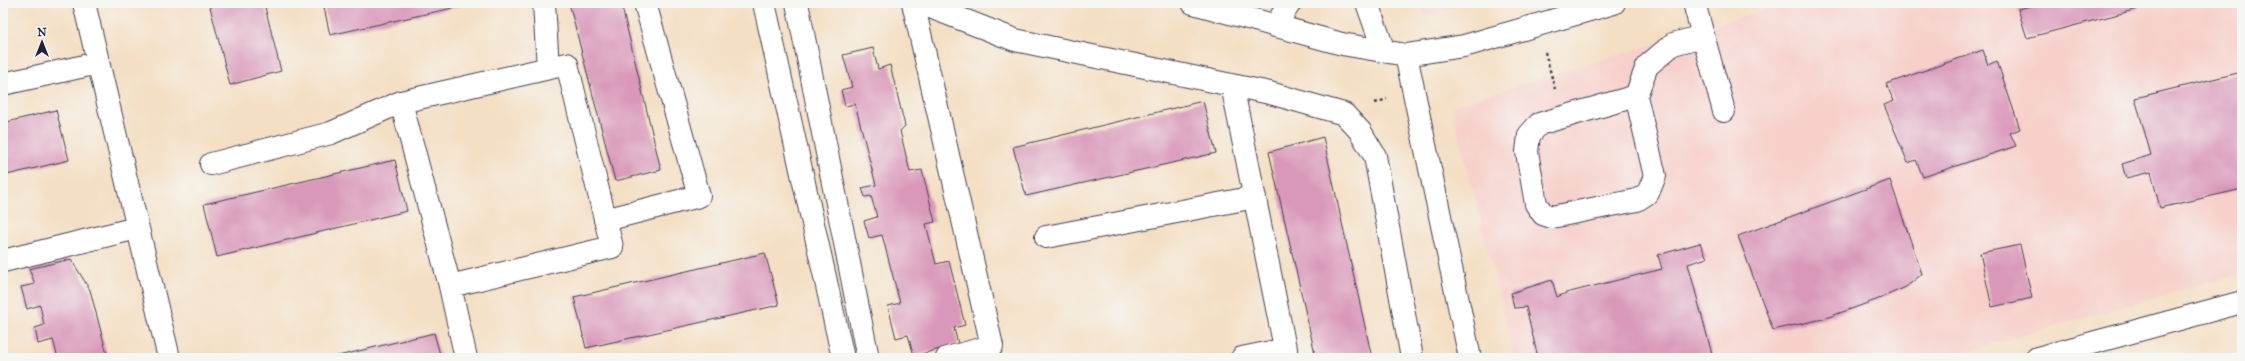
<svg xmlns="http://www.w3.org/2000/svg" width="2245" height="361" viewBox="0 0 2245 361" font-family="'IM FELL Great Primer',serif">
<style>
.built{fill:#f7d0cb}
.building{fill:#d998b9}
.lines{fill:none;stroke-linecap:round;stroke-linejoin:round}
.minor-casing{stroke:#423e50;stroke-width:24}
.path{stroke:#423e50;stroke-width:2.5;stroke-dasharray:3 3;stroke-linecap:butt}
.minor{stroke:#fff;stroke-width:22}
</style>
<rect width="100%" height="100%" fill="#f6f6f2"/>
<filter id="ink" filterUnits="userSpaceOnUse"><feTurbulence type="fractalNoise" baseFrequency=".025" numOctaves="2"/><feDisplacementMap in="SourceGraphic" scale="8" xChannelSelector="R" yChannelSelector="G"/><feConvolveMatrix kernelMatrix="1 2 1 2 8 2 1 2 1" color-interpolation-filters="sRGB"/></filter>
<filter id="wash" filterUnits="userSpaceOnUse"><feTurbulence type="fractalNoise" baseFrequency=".012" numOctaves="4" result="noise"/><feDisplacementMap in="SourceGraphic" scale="16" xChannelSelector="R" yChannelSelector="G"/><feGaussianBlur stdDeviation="0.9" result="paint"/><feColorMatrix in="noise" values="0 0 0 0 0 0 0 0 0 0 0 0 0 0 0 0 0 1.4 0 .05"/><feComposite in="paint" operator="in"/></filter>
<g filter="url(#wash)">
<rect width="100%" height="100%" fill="#f4dfc4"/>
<!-- built -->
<path class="built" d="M1421,3H1467L1425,17Z
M1787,3H2242V273L1943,358H1515L1452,106Z"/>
<g id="blocks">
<!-- building -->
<path class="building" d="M209,3H264L281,71L230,85Z
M323,3H471V4L330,35Z
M569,3H621L661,170L615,181Z
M2043,3H2137L2138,9L2027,38L2018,9Z
M873,48L878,69L890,65L905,126L900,131L910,172L922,170L935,222L926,224L936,264L949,261L965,325L954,328L958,344L914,356L908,335L896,338L888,306L900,303L882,235L869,238L864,221L877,217L871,196L865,197L862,188L876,185L855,104L845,106L841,90L852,87L843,55Z
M1983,50L1988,65L1997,61L2020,129L2010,133L2016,146L1923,177L1916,160L1908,163L1884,105L1894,101L1886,84Z
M2242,72V189L2160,208L2151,172L2126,178L2122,164L2151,155L2135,98Z
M1203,101L1216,153L1026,196L1013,147Z
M56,110L69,160L3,176V123Z
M1323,137L1372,358H1316L1269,152Z
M395,160L407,211L217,257L204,204Z
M1890,180L1922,274L1906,287L1876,300L1823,319L1773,330L1738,236Z
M1700,243L1707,258L1688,264L1713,358H1538L1526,307L1514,308L1511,293L1552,280L1557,297L1566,293L1662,269L1658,255Z
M2020,245L2032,298L1992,307L1980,253Z
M765,253L779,305L586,348L574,297Z
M71,259L90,290L108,358H58L53,340L38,344L35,328L44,325L40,305L27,309L21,287L35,284L29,269Z
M434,333L441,358H334V357Z"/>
</g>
</g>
<g filter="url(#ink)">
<use href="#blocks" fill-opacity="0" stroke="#423e50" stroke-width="1"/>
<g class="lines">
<!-- minor casing -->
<g class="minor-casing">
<path id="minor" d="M84,3L169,358
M544,3L548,68
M764,3L843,358
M797,3L868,358
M913,3L992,346L947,358
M920,3L1015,40L1270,93L1344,114L1360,131L1375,156L1412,358
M1193,3L1342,44L1406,55L1464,46L1614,3
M1367,3L1384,51
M1694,3L1724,111
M1275,26L1290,3
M1406,55L1470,358
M3,84L98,63
M1232,85L1287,358
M1636,96L1655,176L1648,193L1637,200L1552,217L1543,214L1536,204L1527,152L1529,135L1539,124L1636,96L1647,66L1673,44L1703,36
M211,164L331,133L401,102
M605,220L699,196L645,3
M1046,237L1255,197
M3,261L137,228
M450,286L612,247L567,64L401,102L450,286L466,358
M1242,358L1286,349
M2037,358L2242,302"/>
</g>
<!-- path -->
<path class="path" d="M1545,52L1555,89
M1375,103L1387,99"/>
<!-- minor -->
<use href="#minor" class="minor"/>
</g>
</g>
<!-- margin -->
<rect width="2245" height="361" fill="none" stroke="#f6f6f2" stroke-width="16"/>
<!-- north arrow -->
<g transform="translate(42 42)" stroke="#f6f6f2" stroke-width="3" paint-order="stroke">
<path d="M0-3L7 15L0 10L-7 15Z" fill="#22223b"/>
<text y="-6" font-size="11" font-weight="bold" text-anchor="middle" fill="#22223b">N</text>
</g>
</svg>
